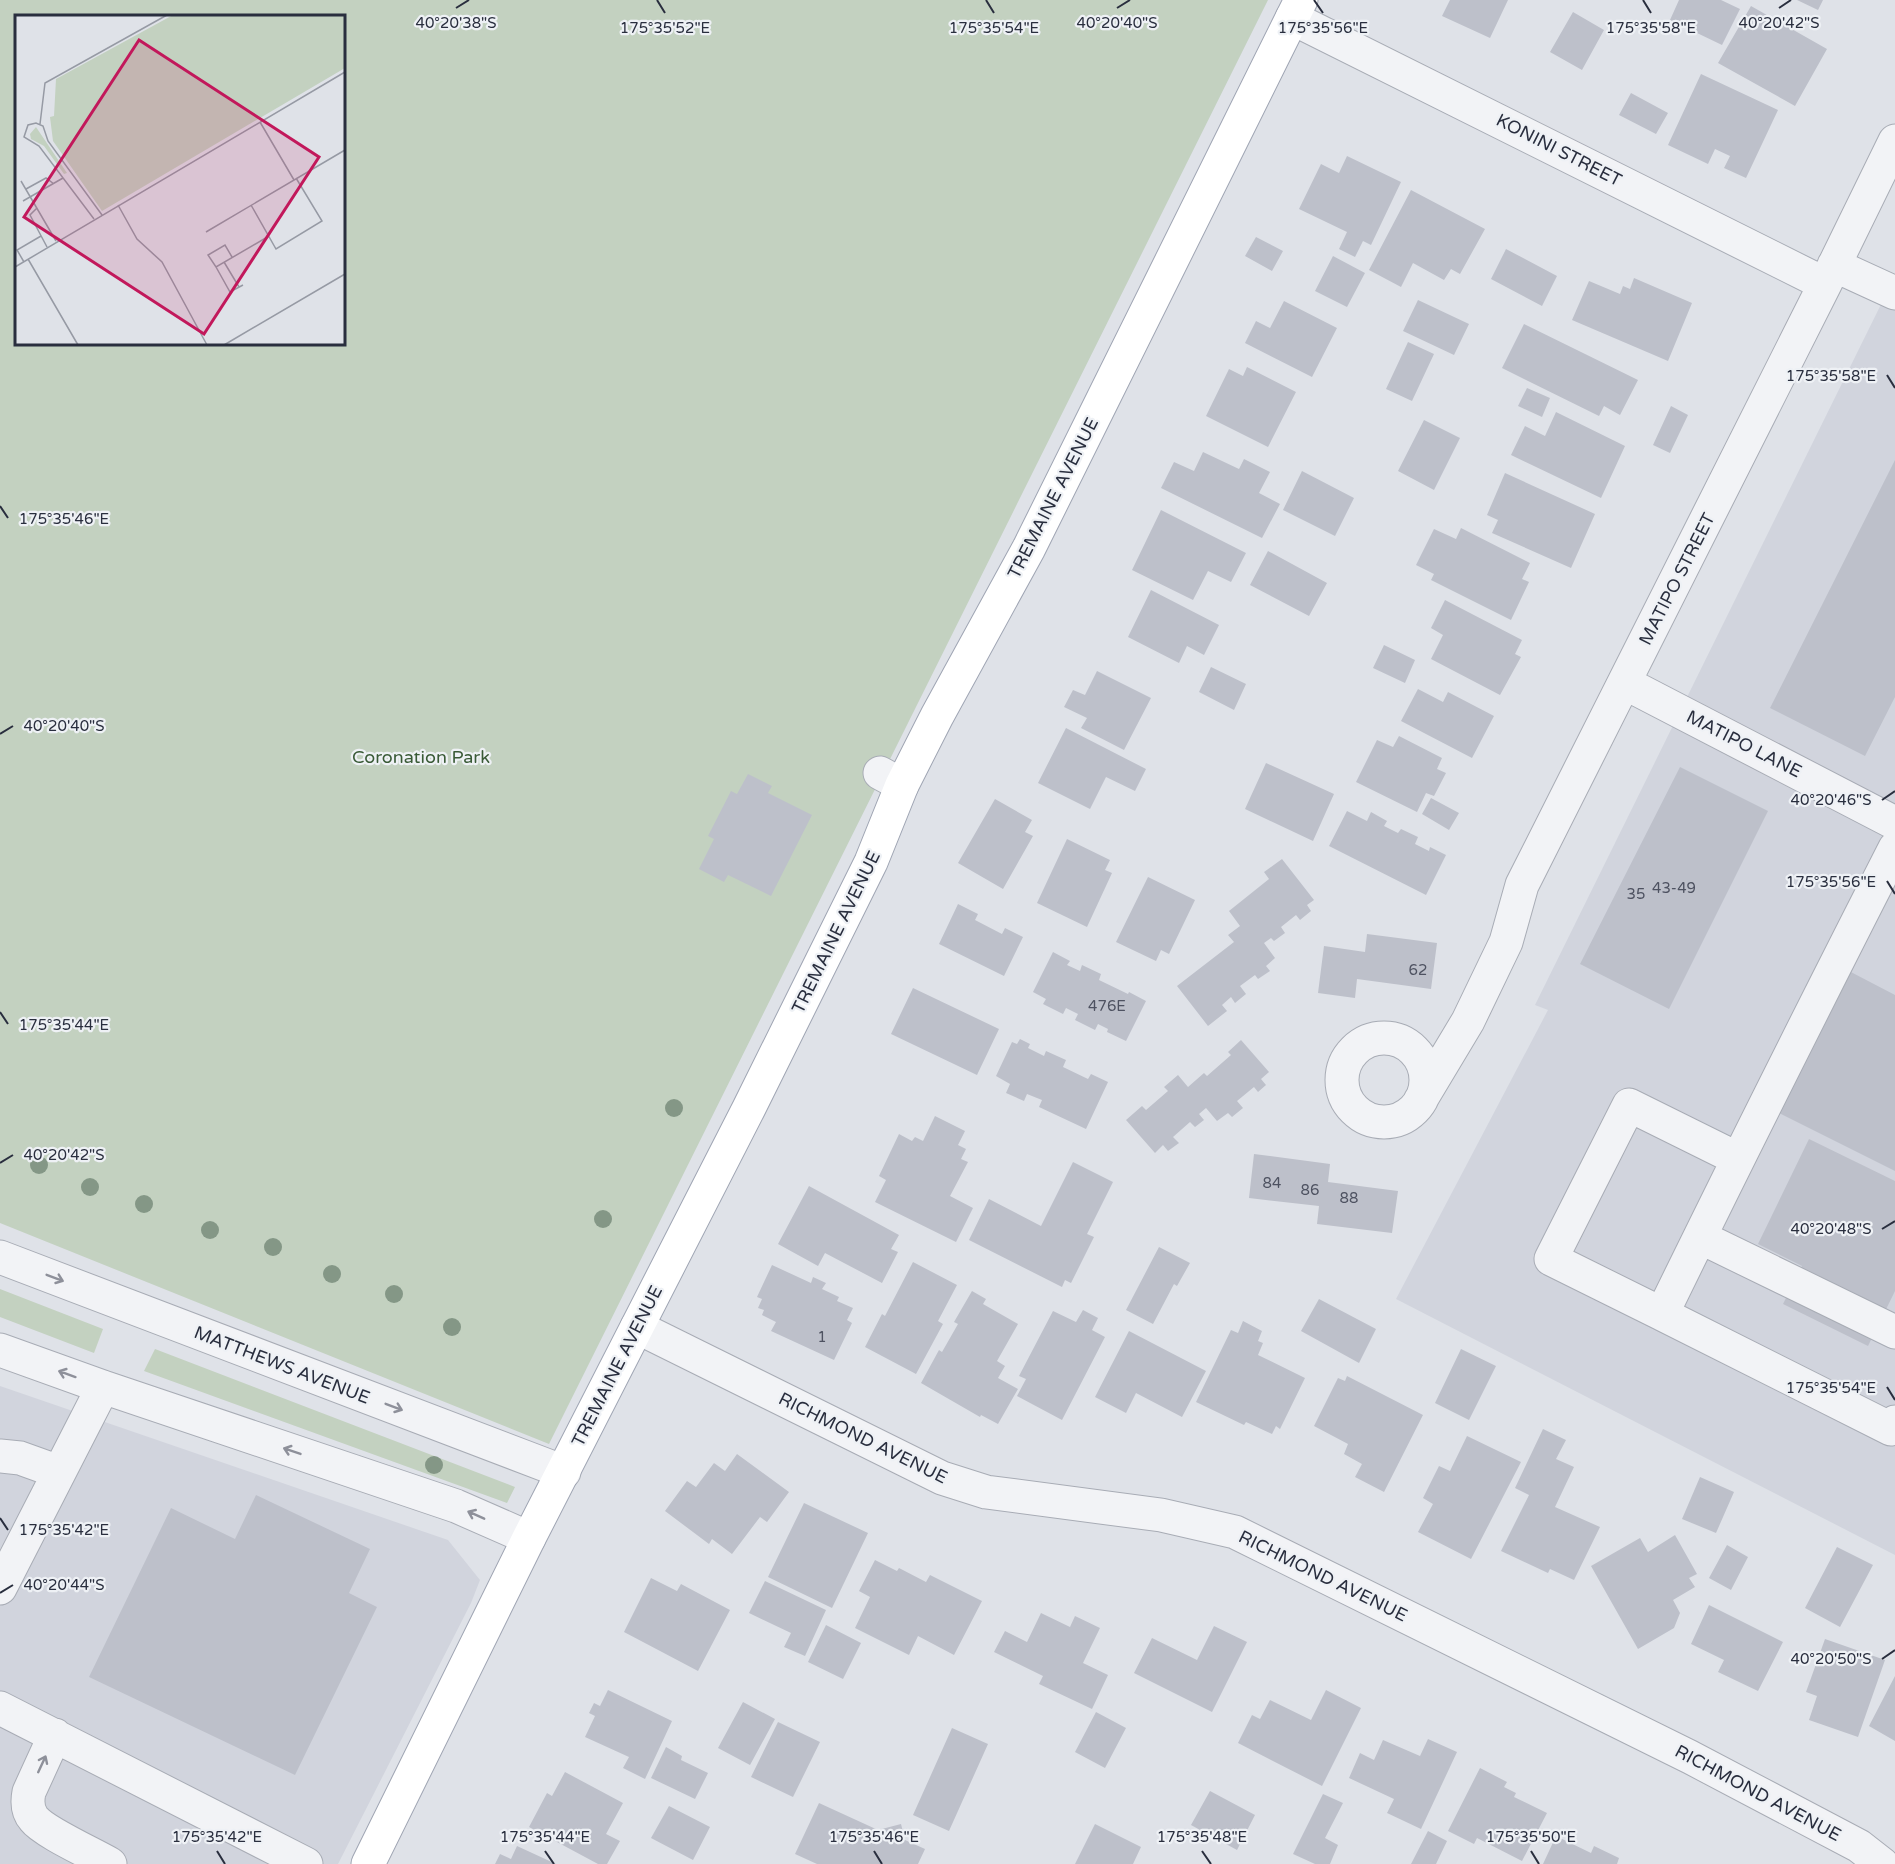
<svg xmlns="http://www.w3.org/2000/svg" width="1895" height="1864" viewBox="0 0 1895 1864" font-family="'Varela Round',sans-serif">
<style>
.built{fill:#d1d4dd}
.green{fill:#c3d1c0;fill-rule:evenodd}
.building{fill:#bdc0ca}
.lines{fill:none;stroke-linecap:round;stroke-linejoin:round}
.minor-casing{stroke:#a8acb5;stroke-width:35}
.major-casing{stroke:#9fa5b3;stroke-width:35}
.minor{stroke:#f2f3f6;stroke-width:33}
.major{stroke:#fff;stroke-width:33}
.tree{fill:#849786}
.oneway{stroke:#8e909a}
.ticks{fill:none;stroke:#292e3e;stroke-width:2}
.labels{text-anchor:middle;stroke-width:4.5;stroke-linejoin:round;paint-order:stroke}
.number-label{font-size:15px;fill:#4e5261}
.street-label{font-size:18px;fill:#292e3e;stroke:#eef1f5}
.park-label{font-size:18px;fill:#395a36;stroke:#eef1f5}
.inset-road{fill:none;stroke:#969aa4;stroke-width:1.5}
.view{fill:#c2185b;fill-opacity:0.15;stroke:#c2185b;stroke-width:3}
.inset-edge{fill:none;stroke:#292e3e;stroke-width:3}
.ticks-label{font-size:15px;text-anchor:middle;fill:#292e3e;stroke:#eef1f5;stroke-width:4.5;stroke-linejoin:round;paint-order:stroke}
</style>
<rect width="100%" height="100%" fill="#dfe2e8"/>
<!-- built -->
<path class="built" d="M1895,276V1555L1396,1299L1548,1010L1535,1005Z
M0,1386L448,1540L480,1580L471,1603L338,1864H0Z"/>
<!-- green -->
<path class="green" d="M0,0H1268L549,1444L0,1223ZM16,16H344V344H16Z
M0,1289L103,1329L94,1353L0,1317Z
M155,1349L515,1487L507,1503L144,1371Z"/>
<!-- building -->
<path class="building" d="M1450,0H1508L1490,38L1442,16Z
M1679,0H1721L1740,9L1722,45L1670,20Z
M1797,0H1823L1818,10Z
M1751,6L1827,49L1795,106L1718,63Z
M1573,12L1604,30L1582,70L1550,52Z
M1701,74L1778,110L1746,178L1724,168L1730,156L1715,149L1708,164L1668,145Z
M1631,93L1668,113L1656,134L1619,115Z
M1347,156L1401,182L1371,245L1363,241L1355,257L1339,249L1347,232L1299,209L1321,164L1339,173Z
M1411,190L1485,229L1460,274L1451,269L1444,280L1413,263L1401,287L1369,270Z
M1256,237L1283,251L1272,271L1245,256Z
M1506,249L1557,276L1542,306L1491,279Z
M1333,256L1365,273L1347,307L1315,291Z
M1634,278L1692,303L1668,361L1572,320L1589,281L1620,294L1623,286L1630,289Z
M1418,300L1469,324L1454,355L1403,331Z
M1284,301L1337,328L1312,377L1245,343L1256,321L1270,328Z
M1524,324L1638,380L1620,415L1604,406L1599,416L1502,368Z
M1408,342L1434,354L1412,401L1386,389Z
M1247,367L1296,392L1268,447L1206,416L1229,369L1243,376Z
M1527,388L1550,398L1542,417L1518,406Z
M1671,406L1688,415L1670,453L1653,445Z
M1556,412L1625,446L1601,498L1511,455L1525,426L1545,436Z
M1424,420L1460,438L1434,490L1398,471Z
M1203,452L1239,469L1244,459L1270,472L1259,493L1280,504L1262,538L1161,488L1174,462L1194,471Z
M1895,460V697L1865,756L1770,708Z
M1302,471L1354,498L1335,536L1283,510Z
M1505,473L1595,514L1571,568L1492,533L1498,520L1487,515Z
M1161,510L1246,553L1231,582L1208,571L1193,600L1132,570Z
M1461,528L1530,563L1522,579L1529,582L1511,620L1431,580L1434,574L1416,565L1434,529L1456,539Z
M1268,551L1327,583L1309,616L1250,585Z
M1151,590L1219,625L1204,655L1187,646L1179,663L1128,637Z
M1445,600L1522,640L1515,654L1521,657L1500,695L1431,659L1443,635L1431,628Z
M1384,645L1415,660L1405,683L1373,668Z
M1211,667L1246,684L1234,710L1199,692Z
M1097,671L1151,698L1124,750L1081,728L1087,718L1064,707L1073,690L1085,695Z
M1418,689L1443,702L1448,692L1494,716L1472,758L1401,721Z
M1066,728L1146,769L1135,791L1106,777L1090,809L1038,783Z
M1399,736L1442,758L1437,769L1446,773L1434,796L1426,793L1417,812L1356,782L1377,740L1393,747Z
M1266,763L1334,794L1313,841L1245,809Z
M1680,767L1768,811L1669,1009L1580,964Z
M748,774L772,786L768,793L812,815L771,896L728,875L724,882L699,869L714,839L708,836L731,791L737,794Z
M1431,798L1459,813L1449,830L1422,814Z
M995,799L1032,820L1025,832L1033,836L1003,889L958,863Z
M1347,811L1367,821L1371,812L1387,821L1384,826L1398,833L1401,829L1418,837L1415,844L1429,851L1430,847L1446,855L1426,895L1329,846Z
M1067,839L1110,860L1105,870L1112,873L1087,927L1037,903Z
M1282,859L1314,900L1307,905L1311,911L1300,920L1296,915L1281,927L1285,933L1274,941L1271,938L1264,943L1275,958L1266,966L1270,971L1258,979L1255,975L1240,986L1246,994L1235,1003L1231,997L1222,1005L1227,1011L1208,1026L1177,986L1234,942L1228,935L1240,926L1229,911L1269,879L1264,872Z
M1148,877L1195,900L1169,954L1161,950L1156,961L1116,942Z
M958,904L978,914L975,920L1002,934L1005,928L1023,937L1004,976L939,944Z
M1367,934L1437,943L1431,989L1357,979L1355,998L1318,993L1324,946L1365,952Z
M1053,952L1070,961L1067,965L1080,971L1082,965L1101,974L1099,980L1128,994L1129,992L1146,1001L1126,1041L1107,1032L1108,1029L1098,1024L1095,1030L1075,1020L1078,1014L1066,1008L1063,1014L1043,1004L1046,999L1033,992Z
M1847,970L1895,995V1171L1777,1112Z
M913,988L999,1029L977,1075L891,1034Z
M1020,1039L1030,1044L1028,1048L1044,1056L1046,1051L1066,1060L1063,1067L1088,1079L1091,1074L1108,1082L1086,1129L1039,1107L1042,1100L1027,1094L1024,1101L1006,1093L1010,1084L996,1076L1012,1042L1017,1044Z
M1241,1040L1269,1072L1261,1079L1266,1085L1258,1092L1254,1087L1237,1101L1243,1108L1232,1117L1228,1113L1217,1121L1206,1108L1199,1114L1204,1120L1195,1127L1190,1122L1173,1137L1179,1143L1168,1151L1163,1145L1155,1153L1126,1120L1142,1106L1146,1110L1168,1091L1164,1087L1178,1075L1188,1087L1204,1073L1207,1076L1231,1055L1228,1052Z
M935,1116L965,1131L958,1145L966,1149L961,1159L968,1162L950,1196L973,1208L956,1242L875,1202L886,1180L879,1176L899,1134L912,1141L915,1137L923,1141Z
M1809,1139L1895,1181V1291L1868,1346L1783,1304L1802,1266L1758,1244Z
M1254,1154L1330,1164L1328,1182L1398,1191L1392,1233L1317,1224L1319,1206L1249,1198Z
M1073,1162L1113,1182L1087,1234L1094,1237L1071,1283L1065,1280L1062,1287L969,1240L989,1199L1041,1226Z
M809,1186L899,1235L891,1249L898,1252L882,1283L825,1253L818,1266L778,1244Z
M1159,1247L1190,1263L1177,1286L1174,1284L1153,1324L1126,1310Z
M913,1262L957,1285L938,1321L943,1324L916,1374L865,1347L882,1314L885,1316Z
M772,1265L811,1283L813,1277L826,1283L822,1289L839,1297L837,1301L853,1308L847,1320L852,1323L834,1360L771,1331L776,1322L762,1315L764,1310L758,1308L762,1299L757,1297Z
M972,1291L986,1299L983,1304L1018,1324L997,1361L1005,1366L998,1378L1018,1389L998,1424L981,1415L980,1417L921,1383L939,1350L942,1352L958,1324L954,1322Z
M1319,1299L1376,1329L1359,1363L1301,1331Z
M1083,1310L1098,1318L1092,1330L1105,1337L1062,1420L1017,1396L1026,1379L1019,1376L1053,1311L1076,1322Z
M1243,1321L1262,1331L1258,1341L1263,1343L1258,1355L1305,1378L1280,1429L1276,1426L1272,1434L1246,1422L1244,1425L1196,1402L1231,1330L1238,1333Z
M1129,1331L1206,1371L1182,1417L1136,1393L1126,1413L1095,1397Z
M1461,1349L1496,1366L1469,1420L1435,1403Z
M1347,1376L1423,1415L1384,1492L1355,1477L1362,1464L1344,1454L1348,1444L1314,1426L1338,1378L1345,1381Z
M1543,1429L1566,1440L1556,1459L1574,1467L1555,1507L1600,1527L1574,1580L1550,1569L1548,1573L1501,1551L1529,1495L1515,1488Z
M1467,1436L1521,1462L1471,1559L1418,1532L1433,1504L1423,1498L1439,1466L1450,1471Z
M737,1454L789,1492L767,1522L760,1517L732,1554L712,1539L709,1544L665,1511L687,1481L696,1487L714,1463L725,1471Z
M1700,1477L1734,1492L1716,1533L1682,1519Z
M256,1495L370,1549L349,1593L377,1607L295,1775L89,1677L171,1508L235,1539Z
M804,1503L868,1533L832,1608L768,1577Z
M1675,1535L1697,1574L1689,1578L1695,1587L1673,1600L1680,1613L1674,1628L1638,1649L1591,1566L1640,1538L1648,1552Z
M1727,1545L1748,1557L1731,1590L1709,1578Z
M1837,1547L1873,1565L1840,1627L1805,1608Z
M875,1560L897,1571L899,1568L926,1582L930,1575L982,1601L954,1655L918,1636L909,1655L855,1628L870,1597L859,1591Z
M651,1578L677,1591L681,1584L730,1610L698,1671L624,1632Z
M765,1581L826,1610L805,1656L784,1647L791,1633L749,1613Z
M1709,1605L1783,1642L1758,1691L1718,1672L1724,1660L1691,1644Z
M1041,1613L1070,1627L1075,1616L1100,1628L1083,1663L1108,1675L1092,1709L1039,1684L1043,1676L994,1652L1005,1631L1027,1642Z
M826,1625L861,1643L843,1679L808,1662Z
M1214,1626L1247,1642L1212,1712L1134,1673L1152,1638L1197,1660Z
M1825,1639L1885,1660L1858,1737L1809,1720L1817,1696L1806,1692Z
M1895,1676V1741L1869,1726Z
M608,1690L672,1721L645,1779L623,1768L629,1757L585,1737L595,1716L589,1713L594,1703L600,1706Z
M1326,1690L1361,1708L1322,1786L1238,1743L1252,1715L1260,1719L1270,1700L1311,1720Z
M743,1702L775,1719L750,1765L718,1748Z
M1096,1712L1126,1728L1105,1768L1075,1752Z
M778,1722L820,1742L793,1797L751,1777Z
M952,1728L988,1744L949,1831L913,1815Z
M1428,1739L1457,1752L1421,1829L1387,1813L1394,1799L1349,1778L1360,1753L1374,1760L1383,1740L1420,1756Z
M666,1747L682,1756L681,1760L708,1773L695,1799L651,1778Z
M1480,1768L1507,1782L1504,1787L1516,1793L1514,1797L1547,1813L1522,1861L1477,1838L1474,1844L1448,1831Z
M565,1772L623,1803L606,1834L620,1841L607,1864H598L529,1827L547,1793L552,1796Z
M1210,1791L1255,1815L1237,1850L1191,1825Z
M1323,1794L1343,1803L1325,1838L1338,1845L1330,1864H1315L1293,1854Z
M819,1803L878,1830L901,1824L905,1840L925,1849L918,1864H817L795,1854Z
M669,1806L710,1827L693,1860L651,1838Z
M1095,1824L1141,1847L1133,1864H1075Z
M1428,1831L1447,1841L1436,1864H1411Z
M1556,1836L1591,1853L1594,1846L1619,1858L1617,1864H1543Z
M517,1846L556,1864H495L500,1854L511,1859Z"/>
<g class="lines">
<!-- minor casing -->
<g class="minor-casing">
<path id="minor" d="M1292,18L1825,284
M1834,265L1895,293
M1625,683L1895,823
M880,773L902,785
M1342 1080a42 42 0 1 1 84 0a42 42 0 1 1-84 0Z
M1420,1101L1468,1021L1506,942L1522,885L1825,284L1895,141
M1738,1159L1629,1105L1551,1259L1662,1314C1738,1158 1816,1003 1895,848
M1700,1237L1895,1332
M0,1257L564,1472
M1662,1314L1891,1429L1895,1422
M637,1327L942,1478L986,1492L1161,1515L1235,1532L1690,1757L1859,1846L1882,1864
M0,1350L103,1387L456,1506L529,1538
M0,1456L20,1458L59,1472
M0,1588L103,1387
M0,1708L306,1864
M55,1735L29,1792C27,1802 27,1811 34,1819C44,1832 93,1854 110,1864"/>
</g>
<!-- major casing -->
<g class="major-casing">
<path id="major" d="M368,1864L529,1538L749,1108L871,862L902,785L937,716L1029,548L1301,0"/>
</g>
<!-- minor -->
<use href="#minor" class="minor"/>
<!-- major -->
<use href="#major" class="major"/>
</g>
<!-- trees -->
<g class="tree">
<circle cx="674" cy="1108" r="9"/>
<circle cx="39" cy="1165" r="9"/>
<circle cx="90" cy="1187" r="9"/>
<circle cx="144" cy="1204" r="9"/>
<circle cx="603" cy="1219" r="9"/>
<circle cx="210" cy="1230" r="9"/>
<circle cx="273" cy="1247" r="9"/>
<circle cx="332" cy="1274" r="9"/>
<circle cx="394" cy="1294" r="9"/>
<circle cx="452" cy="1327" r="9"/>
<circle cx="434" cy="1465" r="9"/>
</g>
<!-- one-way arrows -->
<defs><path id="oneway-shaft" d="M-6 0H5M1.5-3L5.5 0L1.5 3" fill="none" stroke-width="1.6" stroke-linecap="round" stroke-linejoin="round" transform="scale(1.5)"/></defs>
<g class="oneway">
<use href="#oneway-shaft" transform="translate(55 1278) rotate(21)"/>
<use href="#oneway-shaft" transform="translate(67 1374) rotate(-160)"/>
<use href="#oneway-shaft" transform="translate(394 1407) rotate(21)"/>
<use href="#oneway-shaft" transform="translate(292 1451) rotate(-161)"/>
<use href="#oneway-shaft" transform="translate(476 1515) rotate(-156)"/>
<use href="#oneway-shaft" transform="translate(42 1764) rotate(-65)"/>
</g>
<!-- ticks -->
<path class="ticks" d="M657,0L665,13M986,0L994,13M1314,0L1323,13M1643,0L1651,13M456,8L469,0M1117,8L1130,0M1779,8L1791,0M1887,375L1895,388M0,506L8,518M0,734L13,726M1882,800L1895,791M1887,881L1895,894M0,1012L8,1024M0,1163L13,1155M1882,1229L1895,1221M1887,1387L1895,1400M0,1518L8,1530M0,1593L13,1585M1882,1659L1895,1650M217,1851L225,1864M545,1851L554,1864M874,1851L882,1864M1202,1851L1211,1864M1531,1851L1539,1864"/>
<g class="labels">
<!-- number labels -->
<g class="number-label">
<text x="1674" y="893">43-49</text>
<text x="1636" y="899">35</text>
<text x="1418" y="975">62</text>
<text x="1107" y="1011">476E</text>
<text x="1272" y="1188">84</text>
<text x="1310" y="1195">86</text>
<text x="1349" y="1203">88</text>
<text x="822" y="1342">1</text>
</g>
<!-- street labels -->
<g class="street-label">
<text transform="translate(1559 150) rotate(27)" y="6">KONINI STREET</text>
<text transform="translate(1053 498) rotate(-63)" y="6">TREMAINE AVENUE</text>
<text transform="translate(1677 579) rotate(-63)" y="6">MATIPO STREET</text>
<text transform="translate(1744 744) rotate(27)" y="6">MATIPO LANE</text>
<text transform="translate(836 932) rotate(-64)" y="6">TREMAINE AVENUE</text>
<text transform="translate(282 1365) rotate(21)" y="6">MATTHEWS AVENUE</text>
<text transform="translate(617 1366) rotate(-63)" y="6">TREMAINE AVENUE</text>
<text transform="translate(863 1438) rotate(26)" y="6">RICHMOND AVENUE</text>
<text transform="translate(1323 1576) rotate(26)" y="6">RICHMOND AVENUE</text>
<text transform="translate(1758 1793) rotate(28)" y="6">RICHMOND AVENUE</text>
</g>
<!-- park labels -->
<g class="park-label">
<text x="421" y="763">Coronation Park</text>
</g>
</g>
<!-- overview -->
<g transform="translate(15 15)">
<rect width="330" height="330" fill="#dfe2e8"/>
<path d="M158,0H330V53L87,196L38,126L35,102L39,101L41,64ZM21,112L52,158L49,159L29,131L16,124L15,119Z" fill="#c3d1c0"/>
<path class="inset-road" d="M245,107L279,165M25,109L30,68L152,0M6,166L41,226M11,174L31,163L39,169M8,186L48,163M103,190L122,224L147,247L192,330M236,190L261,234L307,206L281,163M22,193L15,200L32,232M79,204L24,131L9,122L13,110L21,108L28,111L33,126L87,200M191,217L330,135M217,242L210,230L193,240L201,252L254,221M13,244L63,330M9,247L2,235L26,221M209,247L224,272M0,252L330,57M201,252L215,277L228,270M209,330L330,259"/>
<path class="view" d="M124,25L304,142L189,319L9,202Z"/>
<rect width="330" height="330" class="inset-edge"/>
</g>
<g class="ticks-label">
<text x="456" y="28">40°20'38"S</text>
<text x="1117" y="28">40°20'40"S</text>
<text x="1779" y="28">40°20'42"S</text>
<text x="665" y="33">175°35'52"E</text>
<text x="994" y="33">175°35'54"E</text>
<text x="1323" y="33">175°35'56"E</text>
<text x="1651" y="33">175°35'58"E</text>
<text x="1831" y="381">175°35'58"E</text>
<text x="64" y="524">175°35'46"E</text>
<text x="64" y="731">40°20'40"S</text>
<text x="1831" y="805">40°20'46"S</text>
<text x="1831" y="887">175°35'56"E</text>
<text x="64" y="1030">175°35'44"E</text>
<text x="64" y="1160">40°20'42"S</text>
<text x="1831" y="1234">40°20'48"S</text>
<text x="1831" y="1393">175°35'54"E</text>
<text x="64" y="1535">175°35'42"E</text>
<text x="64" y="1590">40°20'44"S</text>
<text x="1831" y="1664">40°20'50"S</text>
<text x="217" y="1842">175°35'42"E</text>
<text x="545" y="1842">175°35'44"E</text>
<text x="874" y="1842">175°35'46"E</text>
<text x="1202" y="1842">175°35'48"E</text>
<text x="1531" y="1842">175°35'50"E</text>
</g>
</svg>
